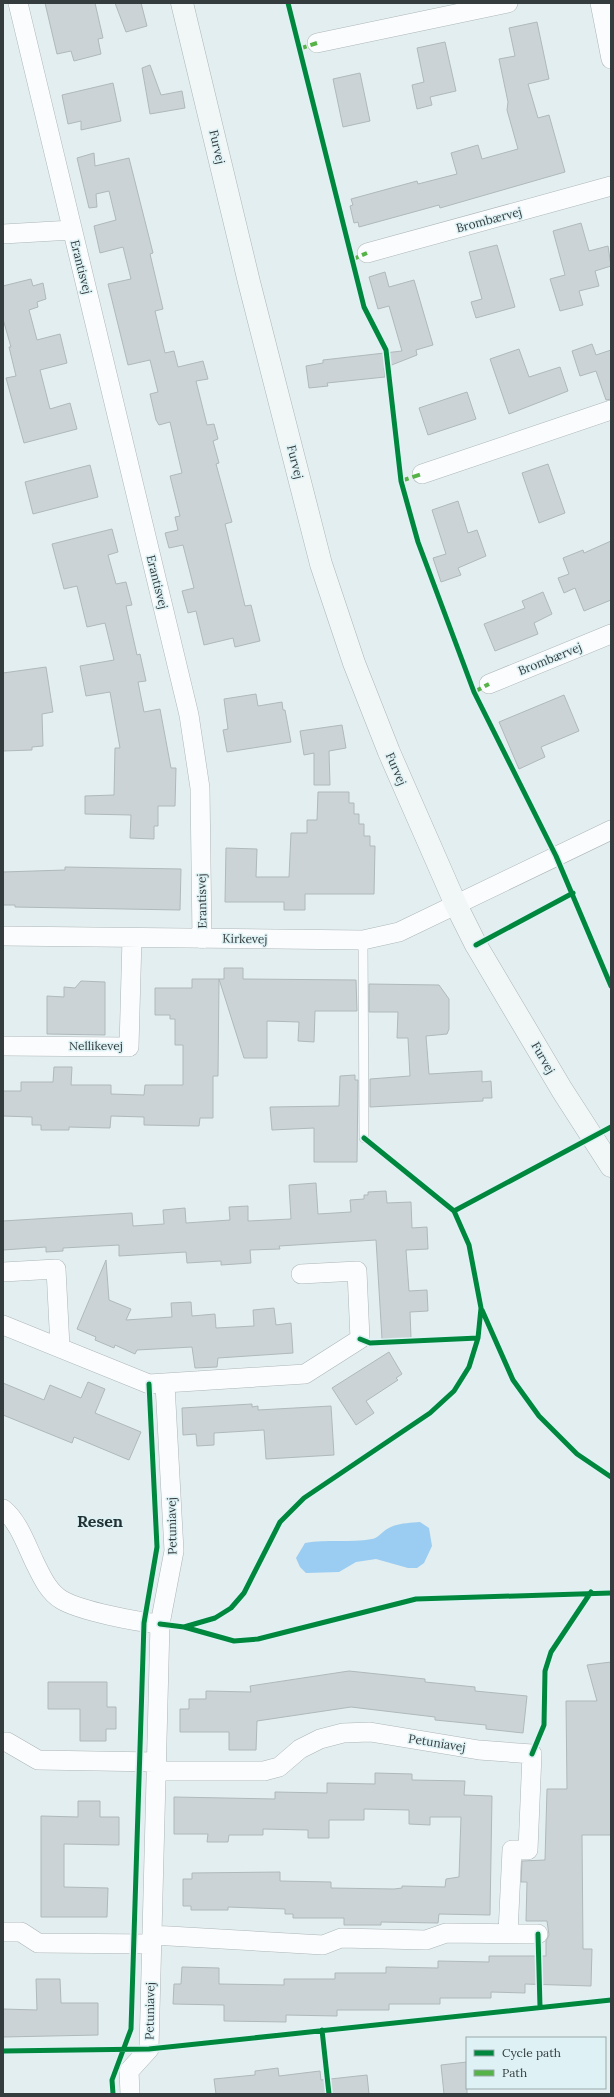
<svg xmlns="http://www.w3.org/2000/svg" width="614" height="2097" viewBox="0 0 614 2097" font-family="Lora,serif">
<style>
.water{fill:#9bccf1}
.building{fill:#cbd3d6;stroke:#afb8ba}
.lines{fill:none;stroke-linecap:round;stroke-linejoin:round}
.service-casing{stroke:#adb6b7;stroke-width:10}
.minor-casing{stroke:#adb6b7;stroke-width:20}
.secondary-casing{stroke:#adb6b7;stroke-width:23}
.service{stroke:#fbfcfd;stroke-width:9}
.minor{stroke:#fbfcfd;stroke-width:19}
.secondary{stroke:#f1f6f6;stroke-width:22}
.quiet{stroke:#56b347;stroke-width:4;stroke-dasharray:8 4;stroke-linecap:butt}
.cycleway-casing{stroke:#def2f5;stroke-width:8}
.cycleway{stroke:#00873e;stroke-width:5}
.labels{text-anchor:middle;stroke-width:3;stroke-linejoin:round;paint-order:stroke}
.street-label{font-size:12px;fill:#343c3e;stroke:#def2f5}
.district-label{font-size:16px;font-weight:bold;fill:#223234;stroke:#def2f5}
</style>
<rect width="100%" height="100%" fill="#e3eef0"/>
<!-- water -->
<path class="water" d="M420,1522L429,1528L432,1546L424,1563L417,1568H408L376,1559L356,1562L339,1572L306,1573L300,1567L296,1558L305,1543C327,1539 350,1543 372,1539C378,1538 382,1532 387,1529C397,1523 409,1523 420,1522Z"/>
<!-- building -->
<path class="building" d="M45,3H95L103,38L98,39L101,54L74,61L71,51L57,54Z
M115,3H141L147,26L126,32Z
M537,22L549,79L528,84L538,118L549,115L565,172L440,208L439,205L359,227L358,222L354,223L350,206L353,205L351,199L417,181L418,184L457,174L451,153L478,145L482,159L518,149L507,110L508,102L499,59L515,56L509,28Z
M445,42L456,91L430,97L432,105L417,109L412,85L424,82L417,48Z
M150,65L161,95L182,91L185,108L150,114L142,68Z
M360,73L370,121L343,127L333,79Z
M113,83L121,121L81,130V121L68,124L62,95Z
M94,153L95,166L129,158L153,253L150,254L163,309L155,311L165,353L174,351L178,367L203,361L208,379L196,381L207,425L214,424L218,439L213,441L219,463L216,464L232,522L225,524L245,606L251,605L260,641L235,647L233,638L204,645L196,611L188,613L182,591L194,588L183,545L169,548L165,533L178,530L175,517L180,516L170,476L182,473L170,422L159,425L156,420L150,394L158,392L150,360L128,365L108,284L131,279L123,247L100,253L94,226L116,220L109,191L96,194L97,207L89,208L77,158Z
M581,223L589,251L608,246L611,266L595,271L599,286L579,291L583,305L560,311L550,279L565,275L553,231Z
M497,245L515,307L476,318L471,302L482,299L469,252Z
M385,272L389,287L414,280L433,345L416,350L417,355L384,368L385,377L327,383L328,386L309,388L306,366L323,363V360L402,351L389,306L378,309L369,277Z
M31,279L33,286L43,283L46,299L37,302L38,307L29,310L37,340L60,334L67,363L40,370L50,409L70,403L77,429L24,443L6,378L16,376L9,347H11L3,319V286Z
M592,344L596,355L611,350V399L606,400L596,371L580,376L572,351Z
M519,349L529,377L560,367L568,391L509,414L490,359Z
M467,392L476,419L428,435L419,408Z
M548,464L565,513L539,523L522,473Z
M90,465L98,497L33,514L25,482Z
M458,501L468,533L477,530L486,556L458,568L461,575L441,582L433,558L446,554L432,510Z
M112,529L118,552L108,555L116,584L126,582L132,605L126,606L137,655L140,654L146,681L138,682L144,712L160,709L171,768H176L175,806H158V826H154V839L130,838L131,815L85,814V796L114,795L115,748H120L110,692L86,696L80,666L114,660L105,623L87,627L77,586L64,589L52,544Z
M611,541V600L584,611L575,588L564,593L558,578L569,574L563,558L583,550L584,553Z
M543,592L552,614L534,623L538,634L495,651L484,624L525,608L522,601Z
M46,667L53,712L42,714L43,746L32,747V750L3,751V673Z
M256,694L258,706L282,702L283,710H285L291,742L227,752L223,730L228,729L224,699Z
M564,695L579,731L541,747L545,757L519,769L499,722Z
M342,725L346,748L329,751L330,785H314V753L304,755L300,731Z
M318,792H349V803H354V814H359V824H364V836H370V846H375L374,894H305V910H284V902H225L226,848L257,849L256,877H289L291,833H307V820H317Z
M65,867L181,869L180,910L15,907V905H3V872L65,870Z
M224,968H243V979L356,980L357,1011H315L314,1042L298,1041L299,1022L267,1021V1058H244L219,979H224Z
M192,979H219L218,1076H213V1118H200L199,1126L144,1125V1117L111,1116L110,1128L69,1127V1130H41V1125H32V1117L3,1116V1091H21V1082H53L54,1067H72L71,1085H111V1094L144,1095L145,1085H183V1045H175V1019H170V1015H155V988H192Z
M81,981L105,982V1035L47,1034V996L64,997V987L75,988Z
M369,984L439,985L449,999V1029L447,1034L426,1036L429,1074L482,1071V1082L491,1081L492,1098H483V1101L370,1107V1079L410,1076L408,1038H397L398,1012H369Z
M355,1075V1080H358L357,1162H314V1128L272,1130L270,1107L339,1106L340,1076Z
M316,1183L318,1214L351,1212L350,1200L364,1199V1195H368V1192L386,1191L387,1203L411,1202L412,1228L427,1227L428,1249L406,1250L409,1291L427,1290L428,1311L410,1312L411,1338L382,1339L376,1240L279,1246L280,1249L250,1250L251,1263L221,1265V1261L187,1263L186,1252L119,1256V1245L63,1248V1251L46,1252V1247L3,1250V1221L132,1213L133,1226L164,1224L163,1210L185,1208L186,1223L230,1220L229,1207L248,1206V1221L291,1219L289,1185Z
M106,1260L109,1300L131,1309L126,1320L172,1317L171,1303L191,1302L192,1316L215,1314L216,1328L254,1326L253,1310L274,1308L276,1325L291,1323L293,1353L218,1358L217,1367L195,1368L192,1347L137,1350L135,1354L115,1345L114,1348L95,1340L96,1337L77,1329Z
M389,1352L402,1374L396,1378L398,1380L366,1401L374,1413L356,1425L332,1388Z
M88,1382L105,1389L95,1413L141,1432L129,1460L74,1437L72,1443L3,1415V1383L44,1400L50,1385L81,1398Z
M252,1404V1407L258,1406V1410L331,1406L334,1455L266,1459L264,1430L214,1433V1445L197,1446L196,1434L183,1435L182,1408Z
M611,1662V1835H582L583,1949H592L591,1986L525,1984V1993L491,1992V1998H440V2004H389V2010H337V2016L286,2015V2022L224,2021V2005L173,2004L174,1984H181L182,1967L219,1968V1984L284,1985V1979H335V1973H386V1967L438,1968V1961L489,1962V1956H546V1941L549,1935L547,1921H526L527,1882H521L522,1861L545,1860L547,1789H567L566,1701H597L587,1665Z
M349,1671L425,1679V1682L475,1687V1691L527,1696L523,1733L486,1729V1725L435,1720V1717L351,1707L257,1721L256,1750H229V1732H180V1709H189V1699H206V1691L251,1692L250,1686Z
M48,1682H107V1707H116V1729H106V1741H80V1709H48Z
M375,1773L412,1774V1780L465,1781L464,1795L492,1796L490,1915L439,1914L438,1923L381,1922V1925H344V1918H293V1914H285V1909L228,1907V1910H191V1906H183V1879H192V1873L280,1872V1881L331,1882V1888L394,1889L402,1888V1886L445,1887L446,1879L459,1877L461,1817H430V1825L409,1824V1810L364,1809V1820H329V1838H308V1830L263,1829V1835H229L228,1842H207L208,1834H174V1797L275,1799V1792L327,1793V1783L375,1784Z
M78,1801H100V1817H119V1845L64,1844V1887L108,1888L107,1917H41V1816L78,1817Z
M36,1979H60L61,2003H98V2035L3,2037V2009L37,2010Z
M467,2062V2094H444L441,2065Z
M278,2068L279,2076L320,2071L321,2080L367,2075L369,2094H216L214,2079L255,2075V2071Z"/>
<g class="lines">
<!-- service casing -->
<g class="service-casing">
<path id="service" d="M363,940L364,1138"/>
</g>
<!-- minor casing -->
<g class="minor-casing">
<path id="minor" d="M18,3L189,715L200,788L202,939
M600,3L611,59
M317,43L508,3
M3,234L72,230
M367,253L611,186
M422,474L611,410
M489,684L611,634
M3,936L363,940L399,932L611,830
M3,1046L129,1047L132,938
M3,1272L56,1269L60,1347
M3,1325L149,1384L305,1374L360,1339L357,1271L301,1274
M3,1509C18,1521 26,1544 34,1561C41,1575 48,1592 62,1600C81,1611 137,1622 160,1624
M3,1742H7L38,1760L156,1762
M157,1771H264L279,1767L300,1749L320,1739L343,1733L370,1732L479,1750L532,1754L528,1850H512L508,1933
M3,1932H21L38,1943L151,1944
M152,1935L323,1945L341,1938L426,1940L446,1933L538,1934
M130,2094L129,2071L149,2049L160,1624L174,1551L165,1384"/>
</g>
<!-- secondary casing -->
<g class="secondary-casing">
<path id="secondary" d="M182,3L249,282L321,564L354,663L389,752L456,905L476,945L562,1090L611,1166"/>
</g>
<!-- service -->
<use href="#service" class="service"/>
<!-- minor -->
<use href="#minor" class="minor"/>
<!-- secondary -->
<use href="#secondary" class="secondary"/>
<!-- quiet -->
<path class="quiet" d="M299,49L317,43
M351,260L367,253
M401,481L422,474
M474,692L489,684"/>
<!-- cycleway casing -->
<g class="cycleway-casing">
<path id="cycleway" d="M288,3L364,307L386,350L401,481L418,542L474,692L556,856L611,986
M476,945L573,893
M454,1211L611,1127
M482,1310L513,1380L539,1416L577,1454L611,1477
M360,1339L370,1343L478,1338
M160,1624L184,1627L215,1618L231,1608L244,1593L280,1522L304,1498L430,1413L454,1391L469,1367L478,1338L481,1308L469,1245L454,1211L364,1138
M184,1627L234,1641L258,1639L416,1599L611,1593
M532,1754L544,1725L545,1671L551,1652L591,1592
M538,1934L540,2007
M322,2030L329,2094
M3,2051L149,2049L611,2000
M113,2094L112,2080L131,2029L144,1623L157,1547L149,1384"/>
</g>
<!-- cycleway -->
<use href="#cycleway" class="cycleway"/>
</g>
<g class="labels">
<!-- street labels -->
<g class="street-label">
<text transform="translate(217 147) rotate(77)" y="4">Furvej</text>
<text transform="translate(489 220) rotate(-15)" y="4">Brombærvej</text>
<text transform="translate(81 267) rotate(76)" y="4">Erantisvej</text>
<text transform="translate(295 462) rotate(76)" y="4">Furvej</text>
<text transform="translate(157 582) rotate(76)" y="4">Erantisvej</text>
<text transform="translate(550 659) rotate(-22)" y="4">Brombærvej</text>
<text transform="translate(396 769) rotate(67)" y="4">Furvej</text>
<text transform="translate(202 901) rotate(-91)" y="4">Erantisvej</text>
<text transform="translate(245 939) rotate(1)" y="4">Kirkevej</text>
<text x="96" y="1050">Nellikevej</text>
<text transform="translate(543 1058) rotate(60)" y="4">Furvej</text>
<text transform="translate(172 1526) rotate(-91)" y="4">Petuniavej</text>
<text transform="translate(437 1743) rotate(9)" y="4">Petuniavej</text>
<text transform="translate(150 2011) rotate(-89)" y="4">Petuniavej</text>
</g>
<!-- district labels -->
<g class="district-label">
<text x="100" y="1527">Resen</text>
</g>
</g>
<!-- border -->
<rect width="614" height="2097" fill="none" stroke="#343c3e" stroke-width="8"/>
<!-- legend -->
<rect x="466" y="2037" width="140" height="52" fill="#def2f5" stroke="#9aa9ac"/>
<rect x="474" y="2050" width="20" height="6" fill="#00873e" stroke="#9aa9ac"/>
<text x="502" y="2057" font-size="12" fill="#343c3e">Cycle path</text>
<rect x="474" y="2070" width="20" height="6" fill="#56b347" stroke="#9aa9ac"/>
<text x="502" y="2077" font-size="12" fill="#343c3e">Path</text>
</svg>
